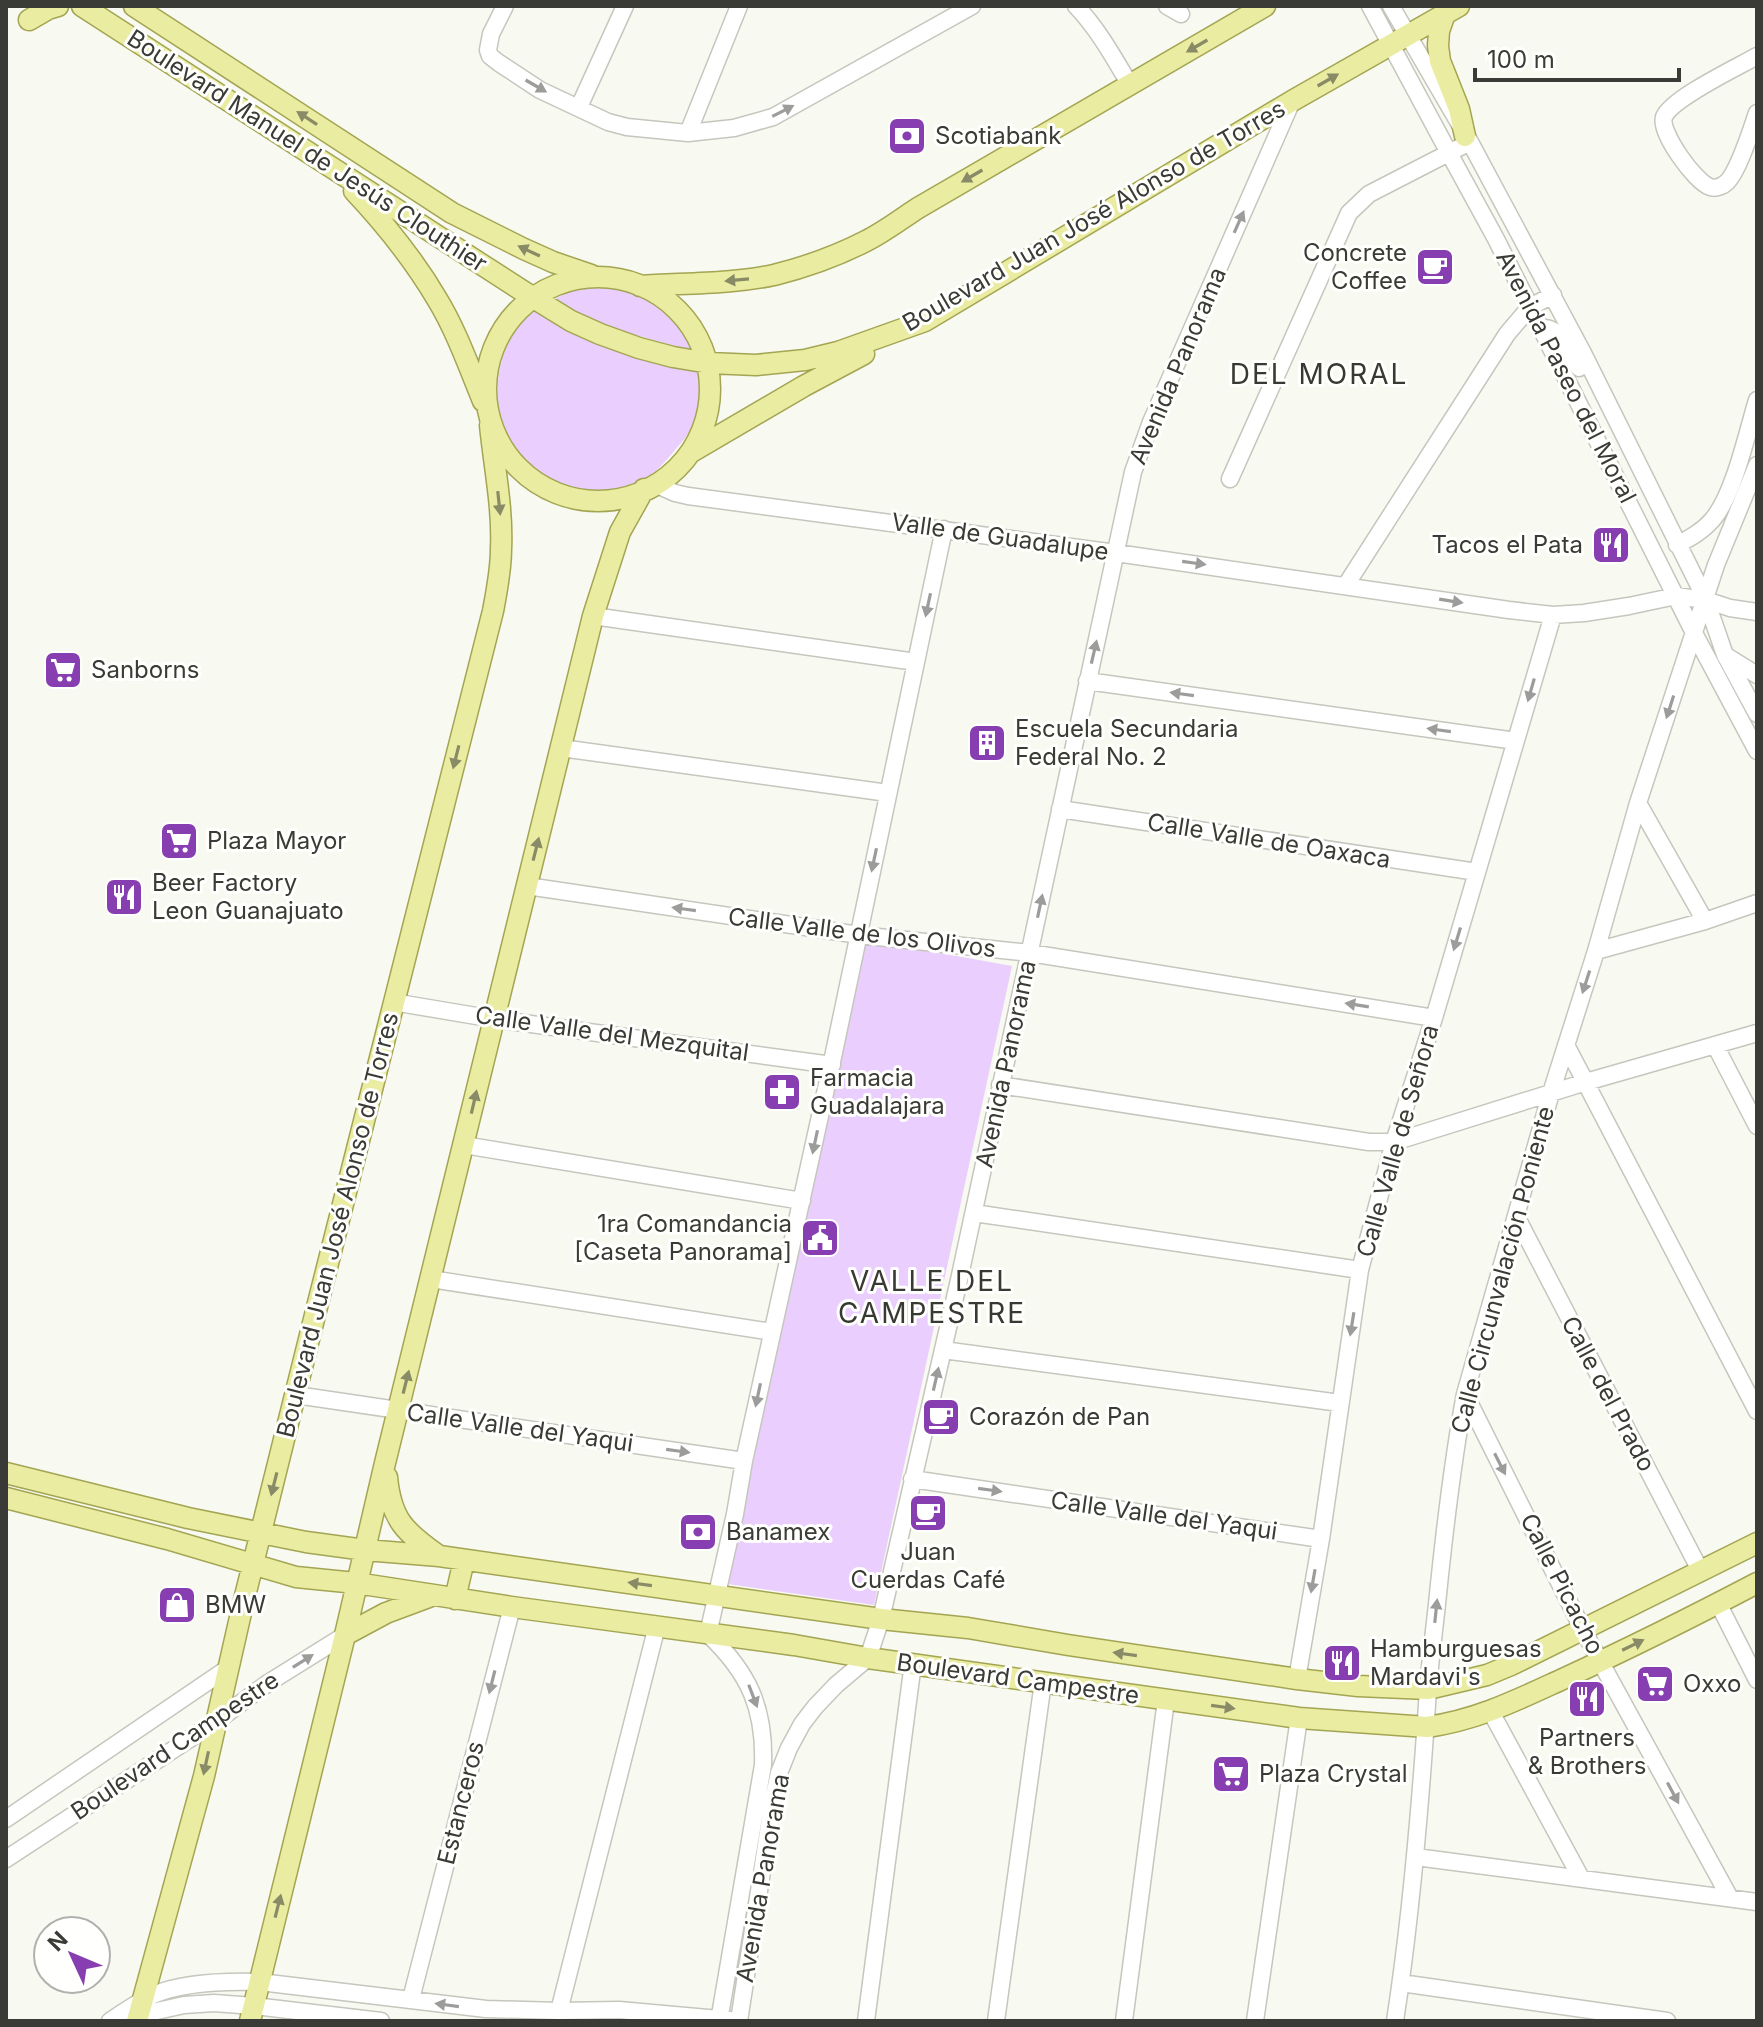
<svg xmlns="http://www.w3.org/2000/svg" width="1763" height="2027" viewBox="0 0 1763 2027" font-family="Inter,sans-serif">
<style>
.green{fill:#eacefd}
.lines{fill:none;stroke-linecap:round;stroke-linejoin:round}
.minor-casing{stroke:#c6c6be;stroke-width:19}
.major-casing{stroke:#a3a553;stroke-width:23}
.minor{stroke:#fff;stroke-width:16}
.major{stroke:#eaeca1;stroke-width:20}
.oneway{fill:#898a66}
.oneway2{fill:#9c9c9a}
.labels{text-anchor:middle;stroke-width:6;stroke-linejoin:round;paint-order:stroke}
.poi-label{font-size:24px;fill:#3a3a36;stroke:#fffffe;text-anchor:start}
.street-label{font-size:24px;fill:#3a3a36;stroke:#fffffe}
.quarter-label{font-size:28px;letter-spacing:2px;fill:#383932;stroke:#fffffe}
</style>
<rect width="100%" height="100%" fill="#f8f9f0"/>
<!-- green -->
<path class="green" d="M596,287C629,287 660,299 681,326C687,333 692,340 692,349L688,350C643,335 594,329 555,299L568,292Z
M535,310C586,343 639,363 699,370C709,397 698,423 681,443C670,455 660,470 646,478C628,489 608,492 587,490C523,481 484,422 502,360C507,340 518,322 535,310Z
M862,939L1012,966L874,1605L721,1583Z"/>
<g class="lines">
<!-- minor casing -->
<g class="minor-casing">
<path id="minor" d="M505,6L491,34L488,50L490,56L499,63L540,90L608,122L627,127L688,133L734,128L773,117L972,6
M1076,6C1098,29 1114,58 1130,85
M1167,6L1181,14
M1370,6L1449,153L1496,239L1694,633L1757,751
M1391,6L1470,142L1583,353L1706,600L1725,655L1757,714
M1757,56C1738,67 1672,98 1664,117C1659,132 1695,182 1710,187C1716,189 1723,186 1727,182C1739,170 1751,130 1757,113
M579,107L625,6
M688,133L739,6
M1542,328C1561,326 1570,353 1579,368
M1230,479L1349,213L1369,194L1470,142
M655,484L675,493L688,496L1116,553L1509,610L1553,615L1584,613L1629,606L1676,596L1706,600L1730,608L1757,612
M1677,545C1690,538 1703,531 1713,519C1734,494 1747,433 1757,400
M1346,585L1507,334L1530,307L1553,295
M593,616L916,662
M1728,657L1757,675
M1087,681L1516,741
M561,748L888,793
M1638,803L1705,921
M1060,809L1477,872
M527,886L859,935L1030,953L1434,1018
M1596,951L1705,921L1757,903
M393,1002L494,1019L832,1065
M1566,1045L1757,1411
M1715,1045L1757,1126
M1000,1085L1369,1142H1394L1586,1082L1757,1033
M464,1145L802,1201
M974,1213L1360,1270
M1516,1216L1701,1572
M431,1279L772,1332
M943,1350L1340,1403
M1465,1394L1583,1630L1730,1898
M296,1395L744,1461
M912,1479L1321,1539
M1718,1603L1757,1680
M1297,1679L1321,1539L1360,1270L1394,1142L1434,1018L1553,615
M1491,1712L1581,1878
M6,1819L228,1668
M1416,1857L1757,1902
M6,1859L214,1723L268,1683L345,1635
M1401,1983L1667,2021
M411,1999L512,1607
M559,2011L657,1626
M131,2014L139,2015L184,2005L214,2003L254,2006L381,2021
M110,2021C123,2012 138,2002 153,1995C183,1982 227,1981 260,1982L486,2009L559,2011L619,2010L730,2020
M719,2021L763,1765C765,1708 749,1673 708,1634L735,1514L744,1461L833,1057L944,529
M739,2021L773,1800L779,1773L789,1748L802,1724L815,1707L836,1685L868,1658L881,1619L959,1280L1133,472L1151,422L1292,101
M866,2021L913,1663
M996,2021L1043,1682
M1124,2021L1166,1700
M1255,2021L1299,1718
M1395,2021C1412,1911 1421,1800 1428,1689C1430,1661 1434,1633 1437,1604C1444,1534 1452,1464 1465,1394L1551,1093L1596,951L1638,803L1716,565L1757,465"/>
</g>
<!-- major casing -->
<g class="major-casing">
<path id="major" d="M82,6L532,297L571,321L600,334L639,348L673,357L709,363L756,365L805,360L838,352L925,321L1292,101L1459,6
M134,6L452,213L524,249L553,262L591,275
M1445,14L1439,31L1438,46L1440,61L1459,109L1465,136
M29,20L48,9L58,6
M354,191C385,224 414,260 437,299C456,330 469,367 483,401
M486 389a112 112 0 1 1 224 0a112 112 0 1 1-224 0Z
M640,286C684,283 731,284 774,275C806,267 837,256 866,241C884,232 901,219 918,208L1265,6
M693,451L804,386L864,354
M6,1473L188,1518L306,1542L365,1550L439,1556L881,1619L968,1628L1068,1645L1297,1679L1358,1686L1428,1689L1487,1675L1511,1665L1757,1543
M387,1477C391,1520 405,1532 439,1556
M6,1498L167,1539L296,1577L356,1583L512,1607L794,1645L868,1658L1299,1718L1427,1727C1478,1720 1519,1699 1565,1678C1630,1648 1694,1616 1757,1583
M455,1599L464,1560
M345,1635L386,1613L429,1597
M137,2021L204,1776L243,1604L319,1299L493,611C497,590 501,570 501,549C503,508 494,466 490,425
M250,2021L345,1635L385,1463L593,616L620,532L644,489"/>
</g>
<!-- minor -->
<use href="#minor" class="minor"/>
<!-- major -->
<use href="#major" class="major"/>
</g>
<!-- one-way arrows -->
<defs><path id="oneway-solid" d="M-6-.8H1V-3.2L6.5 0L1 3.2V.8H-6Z" transform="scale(2)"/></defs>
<g class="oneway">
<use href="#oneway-solid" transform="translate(1197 46) rotate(150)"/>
<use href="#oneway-solid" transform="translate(1328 80) rotate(-30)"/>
<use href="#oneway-solid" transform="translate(307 118) rotate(-147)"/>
<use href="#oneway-solid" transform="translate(972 176) rotate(150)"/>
<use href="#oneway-solid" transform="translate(529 251) rotate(-155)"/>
<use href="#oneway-solid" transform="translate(737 280) rotate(175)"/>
<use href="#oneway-solid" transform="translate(499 503) rotate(84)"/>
<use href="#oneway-solid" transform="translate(456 757) rotate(104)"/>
<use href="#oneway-solid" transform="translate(536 849) rotate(-76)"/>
<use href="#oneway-solid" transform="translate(474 1102) rotate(-77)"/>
<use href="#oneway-solid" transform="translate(406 1382) rotate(-76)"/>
<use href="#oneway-solid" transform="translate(274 1484) rotate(104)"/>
<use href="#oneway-solid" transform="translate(640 1584) rotate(-172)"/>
<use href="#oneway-solid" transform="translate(1633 1645) rotate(-26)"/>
<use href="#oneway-solid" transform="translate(1125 1654) rotate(-172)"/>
<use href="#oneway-solid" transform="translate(1223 1707) rotate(8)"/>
<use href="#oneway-solid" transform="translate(206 1763) rotate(102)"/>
<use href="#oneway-solid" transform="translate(278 1906) rotate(-76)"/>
</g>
<g class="oneway2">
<use href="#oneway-solid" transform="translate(536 86) rotate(30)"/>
<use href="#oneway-solid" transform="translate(783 111) rotate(-27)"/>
<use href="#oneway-solid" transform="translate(1239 222) rotate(-66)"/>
<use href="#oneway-solid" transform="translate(1194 563) rotate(8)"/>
<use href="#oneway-solid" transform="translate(1451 601) rotate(9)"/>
<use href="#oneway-solid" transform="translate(928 605) rotate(102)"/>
<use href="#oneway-solid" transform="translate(1094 652) rotate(-77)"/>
<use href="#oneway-solid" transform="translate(1531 690) rotate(106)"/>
<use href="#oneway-solid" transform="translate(1182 694) rotate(-172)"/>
<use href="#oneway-solid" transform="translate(1670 707) rotate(108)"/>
<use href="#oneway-solid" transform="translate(1439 730) rotate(-172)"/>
<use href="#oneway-solid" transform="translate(874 860) rotate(102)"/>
<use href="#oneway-solid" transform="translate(1040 906) rotate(-78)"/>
<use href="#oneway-solid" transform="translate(684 909) rotate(-172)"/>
<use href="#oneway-solid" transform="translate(1457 939) rotate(107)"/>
<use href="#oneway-solid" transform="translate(1586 982) rotate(108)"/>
<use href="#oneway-solid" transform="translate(1357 1005) rotate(-171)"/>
<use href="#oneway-solid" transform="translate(815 1142) rotate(102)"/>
<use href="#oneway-solid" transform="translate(1352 1324) rotate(99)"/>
<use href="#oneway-solid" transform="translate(936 1379) rotate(-77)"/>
<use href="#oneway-solid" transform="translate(758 1395) rotate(102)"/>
<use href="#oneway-solid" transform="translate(678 1451) rotate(8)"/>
<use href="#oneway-solid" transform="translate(1500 1464) rotate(63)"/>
<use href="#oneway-solid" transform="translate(990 1490) rotate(8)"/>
<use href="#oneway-solid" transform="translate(1313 1581) rotate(100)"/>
<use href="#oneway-solid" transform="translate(1436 1611) rotate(-84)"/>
<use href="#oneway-solid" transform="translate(303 1661) rotate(-32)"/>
<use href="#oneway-solid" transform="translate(492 1682) rotate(104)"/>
<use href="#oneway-solid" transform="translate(753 1696) rotate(69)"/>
<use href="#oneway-solid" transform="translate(1673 1793) rotate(62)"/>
<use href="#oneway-solid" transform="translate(447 2005) rotate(-172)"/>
</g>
<!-- icons -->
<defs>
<g id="bank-square" transform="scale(2)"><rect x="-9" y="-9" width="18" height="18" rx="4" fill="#873eb0" stroke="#fffffe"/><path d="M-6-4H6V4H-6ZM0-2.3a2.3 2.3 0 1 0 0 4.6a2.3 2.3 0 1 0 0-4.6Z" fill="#fff"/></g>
<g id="cafe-square" transform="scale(2)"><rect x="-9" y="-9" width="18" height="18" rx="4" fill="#873eb0" stroke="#fffffe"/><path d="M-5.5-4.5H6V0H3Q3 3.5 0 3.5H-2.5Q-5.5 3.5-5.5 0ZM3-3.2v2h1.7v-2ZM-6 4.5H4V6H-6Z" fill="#fff"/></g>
<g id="restaurant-square" transform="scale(2)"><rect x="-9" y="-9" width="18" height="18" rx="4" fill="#873eb0" stroke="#fffffe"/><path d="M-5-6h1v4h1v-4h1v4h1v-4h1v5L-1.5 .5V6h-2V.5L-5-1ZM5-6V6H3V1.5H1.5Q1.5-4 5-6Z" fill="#fff"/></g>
<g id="supermarket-square" transform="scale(2)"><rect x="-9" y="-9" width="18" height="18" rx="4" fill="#873eb0" stroke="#fffffe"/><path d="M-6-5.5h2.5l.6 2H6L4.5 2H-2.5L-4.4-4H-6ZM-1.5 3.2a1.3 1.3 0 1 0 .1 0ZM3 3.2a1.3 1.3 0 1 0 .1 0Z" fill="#fff"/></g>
<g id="building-square" transform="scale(2)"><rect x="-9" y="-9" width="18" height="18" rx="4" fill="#873eb0" stroke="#fffffe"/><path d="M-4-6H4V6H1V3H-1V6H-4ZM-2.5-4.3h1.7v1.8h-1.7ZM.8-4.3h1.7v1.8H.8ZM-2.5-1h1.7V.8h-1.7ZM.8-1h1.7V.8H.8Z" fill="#fff"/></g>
<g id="pharmacy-square" transform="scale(2)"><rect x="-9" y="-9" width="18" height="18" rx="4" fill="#873eb0" stroke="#fffffe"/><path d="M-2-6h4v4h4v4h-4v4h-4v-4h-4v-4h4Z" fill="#fff"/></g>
<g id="civic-square" transform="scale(2)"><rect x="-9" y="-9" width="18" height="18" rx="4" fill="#873eb0" stroke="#fffffe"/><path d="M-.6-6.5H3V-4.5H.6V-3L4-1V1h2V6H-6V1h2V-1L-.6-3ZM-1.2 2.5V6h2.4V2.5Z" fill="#fff"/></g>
<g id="shop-square" transform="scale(2)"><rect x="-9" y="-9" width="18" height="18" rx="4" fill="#873eb0" stroke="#fffffe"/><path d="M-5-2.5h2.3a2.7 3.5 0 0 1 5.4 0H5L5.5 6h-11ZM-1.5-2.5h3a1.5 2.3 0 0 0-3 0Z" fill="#fff"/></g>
</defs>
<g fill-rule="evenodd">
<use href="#bank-square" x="907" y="136"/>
<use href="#cafe-square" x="1435" y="267"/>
<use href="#restaurant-square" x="1611" y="545"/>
<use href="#supermarket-square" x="63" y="670"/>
<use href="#building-square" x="987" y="743"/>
<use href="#supermarket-square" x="179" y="841"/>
<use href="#restaurant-square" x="124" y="897"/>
<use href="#pharmacy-square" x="782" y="1092"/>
<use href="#civic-square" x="820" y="1238"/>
<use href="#cafe-square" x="941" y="1417"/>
<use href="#cafe-square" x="928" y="1513"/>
<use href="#bank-square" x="698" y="1532"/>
<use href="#shop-square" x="177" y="1605"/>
<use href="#restaurant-square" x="1342" y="1663"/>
<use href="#supermarket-square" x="1655" y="1684"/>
<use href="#restaurant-square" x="1587" y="1699"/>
<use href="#supermarket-square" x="1231" y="1774"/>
</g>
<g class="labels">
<!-- poi labels -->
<g class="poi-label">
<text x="935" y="144">Scotiabank</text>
<text x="1407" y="261" text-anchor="end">Concrete<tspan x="1407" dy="28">Coffee</tspan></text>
<text x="1583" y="553" text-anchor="end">Tacos el Pata</text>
<text x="91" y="678">Sanborns</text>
<text x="1015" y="737">Escuela Secundaria<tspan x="1015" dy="28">Federal No. 2</tspan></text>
<text x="207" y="849">Plaza Mayor</text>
<text x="152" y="891">Beer Factory<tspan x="152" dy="28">Leon Guanajuato</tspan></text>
<text x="810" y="1086">Farmacia<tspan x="810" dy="28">Guadalajara</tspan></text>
<text x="792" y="1232" text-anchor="end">1ra Comandancia<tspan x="792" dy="28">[Caseta Panorama]</tspan></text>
<text x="969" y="1425">Corazón de Pan</text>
<text x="726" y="1540">Banamex</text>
<text x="928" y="1560" text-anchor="middle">Juan<tspan x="928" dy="28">Cuerdas Café</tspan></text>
<text x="205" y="1613">BMW</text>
<text x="1370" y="1657">Hamburguesas<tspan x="1370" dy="28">Mardavi's</tspan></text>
<text x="1683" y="1692">Oxxo</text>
<text x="1587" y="1746" text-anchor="middle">Partners<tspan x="1587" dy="28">&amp; Brothers</tspan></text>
<text x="1259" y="1782">Plaza Crystal</text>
</g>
<!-- street labels -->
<g class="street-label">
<text transform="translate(307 151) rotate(33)" y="8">Boulevard Manuel de Jesús Clouthier</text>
<text transform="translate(1094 216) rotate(-30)" y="8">Boulevard Juan José Alonso de Torres</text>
<text transform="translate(1178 366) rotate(-67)" y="8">Avenida Panorama</text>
<text transform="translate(1566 377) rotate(63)" y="8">Avenida Paseo del Moral</text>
<text transform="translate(1000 537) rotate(8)" y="8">Valle de Guadalupe</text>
<text transform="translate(1269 841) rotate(9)" y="8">Calle Valle de Oaxaca</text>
<text transform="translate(862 933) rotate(7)" y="8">Calle Valle de los Olivos</text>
<text transform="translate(612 1034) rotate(8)" y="8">Calle Valle del Mezquital</text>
<text transform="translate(1006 1064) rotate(-78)" y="8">Avenida Panorama</text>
<text transform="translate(1398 1141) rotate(-74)" y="8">Calle Valle de Señora</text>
<text transform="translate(338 1225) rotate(-76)" y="8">Boulevard Juan José Alonso de Torres</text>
<text transform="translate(1503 1270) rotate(-75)" y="8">Calle Circunvalación Poniente</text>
<text transform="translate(1608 1394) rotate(62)" y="8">Calle del Prado</text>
<text transform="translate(520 1428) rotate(8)" y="8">Calle Valle del Yaqui</text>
<text transform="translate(1164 1516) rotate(8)" y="8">Calle Valle del Yaqui</text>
<text transform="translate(1562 1584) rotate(63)" y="8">Calle Picacho</text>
<text transform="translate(1018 1679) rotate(8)" y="8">Boulevard Campestre</text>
<text transform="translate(175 1746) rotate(-34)" y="8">Boulevard Campestre</text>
<text transform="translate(461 1803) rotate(-76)" y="8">Estanceros</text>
<text transform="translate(763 1878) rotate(-80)" y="8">Avenida Panorama</text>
</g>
<!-- quarter labels -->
<g class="quarter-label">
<text x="1319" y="384">DEL MORAL</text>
<text x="932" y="1291">VALLE DEL<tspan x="932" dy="32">CAMPESTRE</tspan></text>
</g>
</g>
<!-- border -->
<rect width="1763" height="2027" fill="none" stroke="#3a3a36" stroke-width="16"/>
<!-- north arrow -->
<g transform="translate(72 1955) rotate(314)"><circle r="38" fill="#fffffe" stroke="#b0b0ae" stroke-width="2"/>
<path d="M0-6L14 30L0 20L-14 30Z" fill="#873eb0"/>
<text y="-12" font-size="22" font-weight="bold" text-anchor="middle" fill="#3a3a36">N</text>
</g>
<!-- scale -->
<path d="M1475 68v12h204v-12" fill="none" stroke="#3a3a36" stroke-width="4"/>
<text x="1487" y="68" font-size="24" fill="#3a3a36" stroke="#fffffe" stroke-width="6" paint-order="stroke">100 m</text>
</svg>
